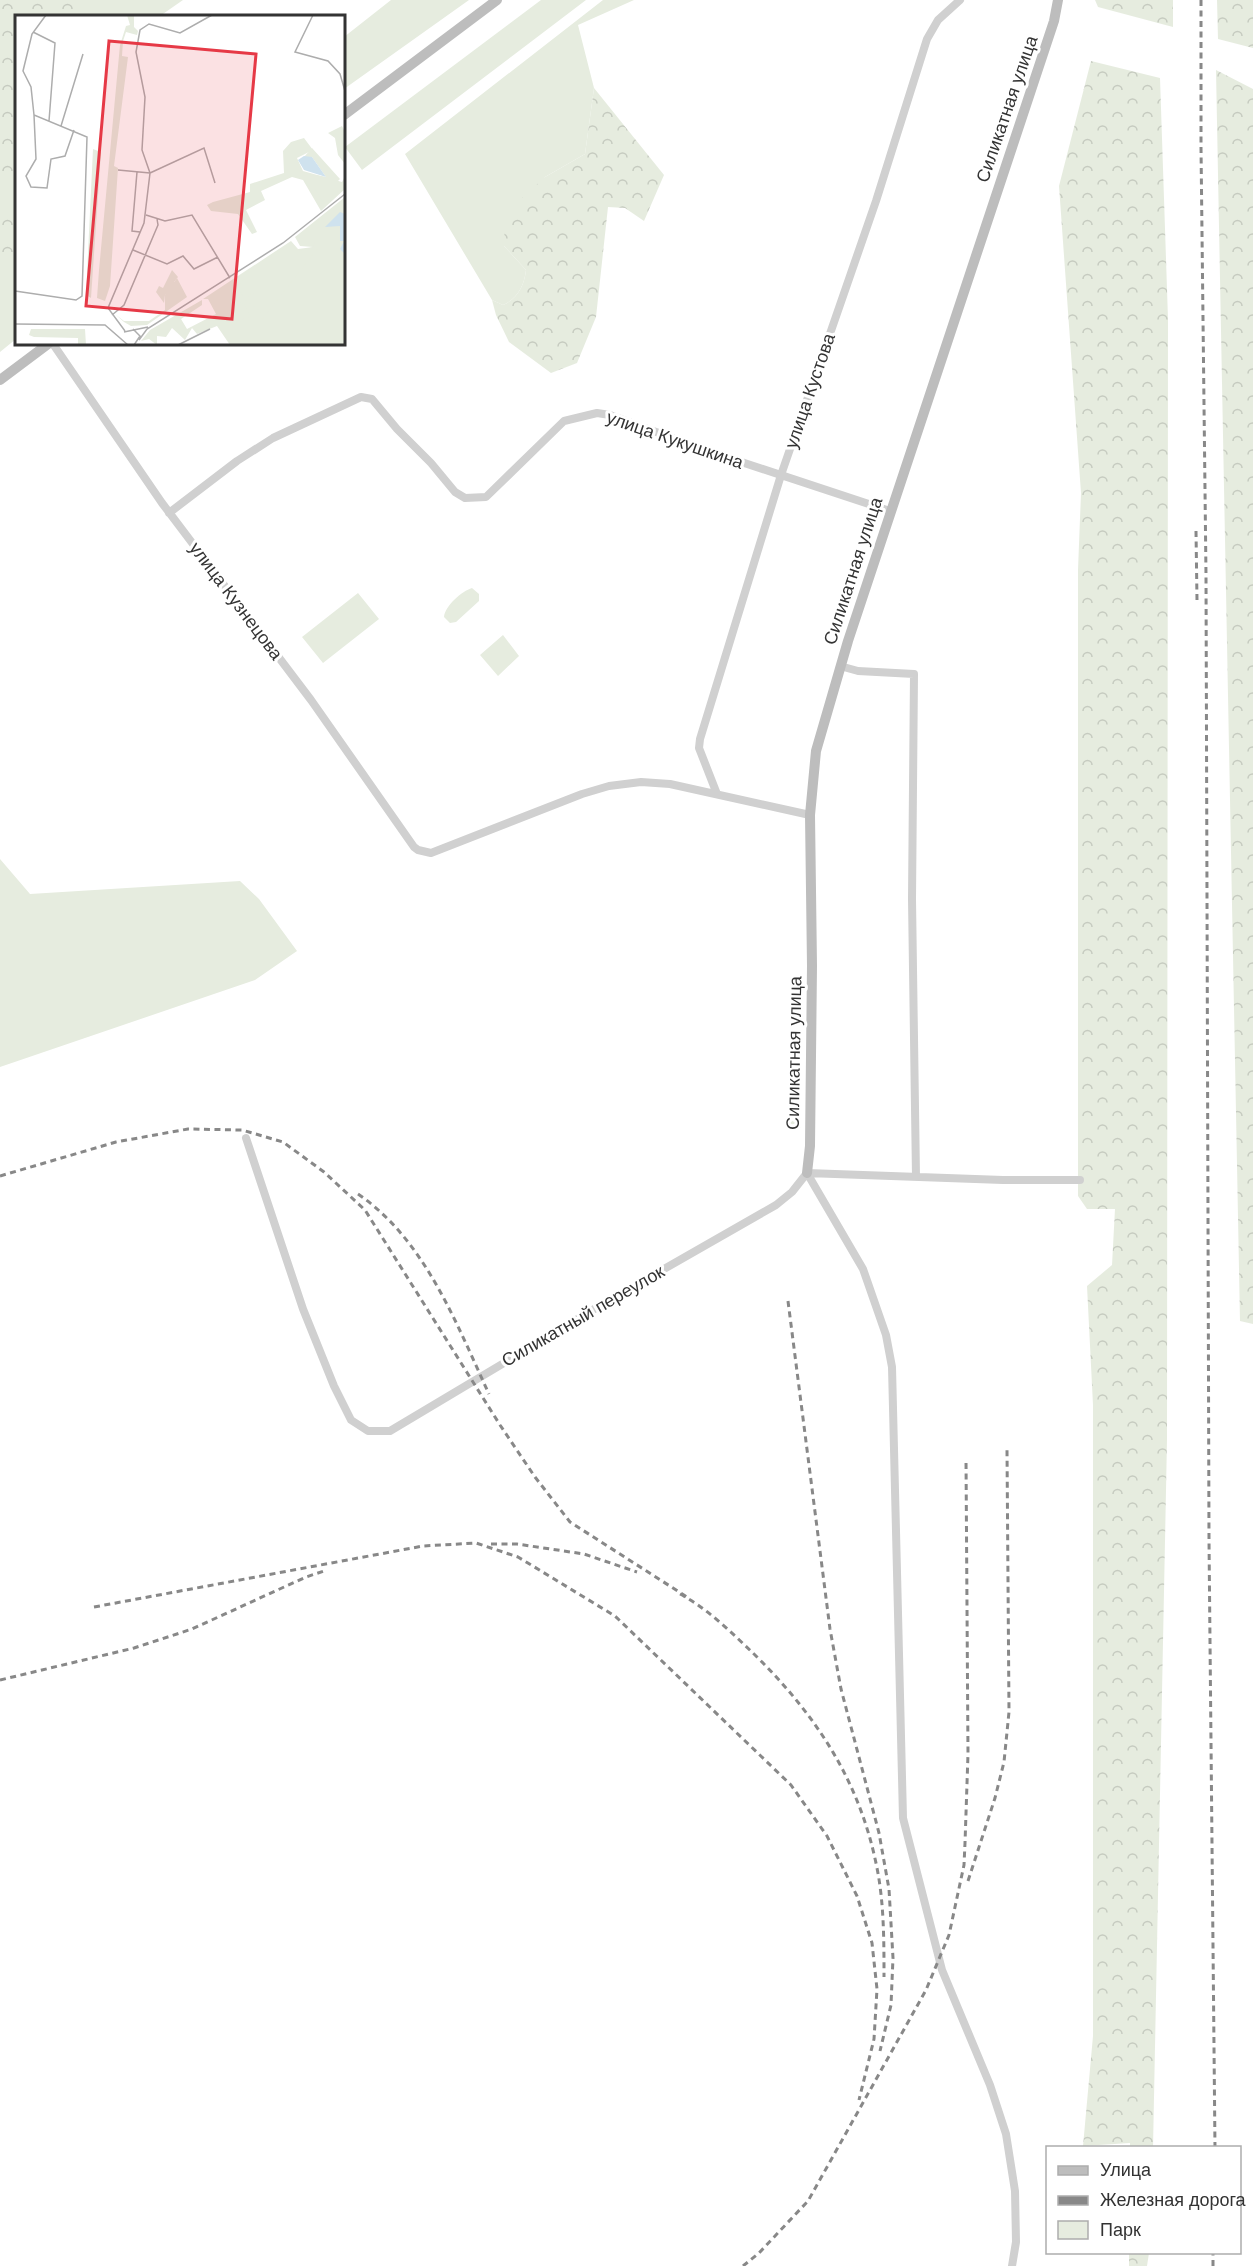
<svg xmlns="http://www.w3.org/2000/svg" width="1253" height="2266" viewBox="0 0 1253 2266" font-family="Helvetica,sans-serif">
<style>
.green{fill:#e6ecdf}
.forest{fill:url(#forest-crowns)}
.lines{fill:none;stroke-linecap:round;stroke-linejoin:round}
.street{stroke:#d0d0d0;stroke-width:8}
.secondary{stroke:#bdbdbd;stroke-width:10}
.rail{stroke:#888;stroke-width:3;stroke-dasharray:6 4.5;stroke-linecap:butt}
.labels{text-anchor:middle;stroke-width:6;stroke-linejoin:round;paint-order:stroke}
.street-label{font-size:18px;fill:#333;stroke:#fff}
.inset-road{fill:none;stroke:#adadad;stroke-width:1.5}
.view{fill:#e63946;fill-opacity:0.15;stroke:#e63946;stroke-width:3}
.inset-edge{fill:none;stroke:#333;stroke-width:3}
</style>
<defs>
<pattern id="forest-crowns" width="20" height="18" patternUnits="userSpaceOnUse" patternTransform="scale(1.5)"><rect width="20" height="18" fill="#e6ecdf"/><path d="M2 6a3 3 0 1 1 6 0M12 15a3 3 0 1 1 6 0" fill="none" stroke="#c6cbc0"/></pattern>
</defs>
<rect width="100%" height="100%" fill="#fff"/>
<!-- green -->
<path class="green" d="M0,0H183L160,16H16V339L0,352Z
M391,0H469L344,89V37Z
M541,0H586L362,170L345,147Z
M603,0H634L578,25L594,88L585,154L545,177L504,246L526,270C524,286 518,298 503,305L492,300L405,154Z
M472,588L479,594V601L456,622L450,623L444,617C445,606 462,591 472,588Z
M358,593L379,619L323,663L302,637Z
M503,635L519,656L498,676L480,655Z
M0,859L30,894L240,881L259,899L297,951L255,980L0,1067Z
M800,1091L801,1128H790C783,1113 791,1105 800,1091Z"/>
<!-- forest -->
<path class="forest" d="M0,0H73L84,16H16V179L0,170Z
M1095,0H1173V27L1098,7Z
M1217,0H1253V48L1218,39Z
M1091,61L1160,78L1168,319L1167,1440L1153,2148L1130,2147V2143L1083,2146L1093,2036V1405L1087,1286L1112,1265L1115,1209H1087L1078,1196V570L1081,493L1059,186Z
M1216,70L1253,89V1324L1240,1321Z
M594,88L664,175L644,221L625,208L608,207L596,317L577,363L551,373L509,342L496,315L492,300L503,305C518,298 524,286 526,270L504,246L505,218L519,201L545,177L585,154Z
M0,198L16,205L15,271L0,250Z
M1129,2253H1149L1147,2266H1129Z"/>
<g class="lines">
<!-- street -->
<path class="street" d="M53,344L162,503L311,700L414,847L418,850L431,853L582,794L609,786L641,782L670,784L810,815
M169,513L237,461L273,438L361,397L372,399L397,429L431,463L455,492L465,498L486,497L564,421L597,413L610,415L705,450L890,511
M840,666L858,671L914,674L912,899L916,1177
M717,794L699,748L700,739L781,475L876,201L927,39L938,20L960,0
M246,1138L303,1309L334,1386L351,1420L368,1431H390L601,1305L776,1205L792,1192L807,1173
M807,1173L863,1269L886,1335L892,1367L903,1818L942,1970L990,2085L1006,2134L1015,2191L1016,2242L1012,2266
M807,1173L1003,1180H1080"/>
<!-- secondary -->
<path class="secondary" d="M344,115L497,0
M0,380L48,344
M807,1173L810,1146L812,966L810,815L816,751L848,641L1054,21L1058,0"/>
<!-- rail -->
<path class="rail" d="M1201,0V147L1206,575L1209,1539L1215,2148
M1196,531L1197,600
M0,1176L116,1142L188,1129L242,1130L283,1142L324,1172L365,1210L500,1425L535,1477L570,1522L687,1597
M358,1194C425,1240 456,1323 489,1394
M788,1301L830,1629L841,1689L879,1833L889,1889L893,1958L891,2005L880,2051
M491,1544H517L584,1554L637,1572
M680,1594C707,1608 732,1633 754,1654C816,1715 860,1781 877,1868C884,1903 884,1941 884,1977
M94,1607L423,1546L476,1543L518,1557L615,1616L791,1785L827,1836L857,1896L872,1943L877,1989L874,2039L859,2100
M0,1680L134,1648L192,1629L306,1577L324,1571
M968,1881L995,1798L1004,1762L1009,1712L1007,1449
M743,2266L759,2253L808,2201L926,1990L949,1935L964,1865L965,1843L968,1754L966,1459
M1213,2266V2252"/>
</g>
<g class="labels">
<!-- street labels -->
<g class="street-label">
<text transform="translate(1007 109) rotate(-71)" y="6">Силикатная улица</text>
<text transform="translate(810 391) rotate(-71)" y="6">улица Кустова</text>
<text transform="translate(675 440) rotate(19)" y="6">улица Кукушкина</text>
<text transform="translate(853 571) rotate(-72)" y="6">Силикатная улица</text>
<text transform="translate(236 601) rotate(53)" y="6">улица Кузнецова</text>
<text transform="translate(794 1053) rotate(-89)" y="6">Силикатная улица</text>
<text transform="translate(583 1316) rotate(-30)" y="6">Силикатный переулок</text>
</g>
</g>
<!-- overview -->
<g transform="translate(15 15)">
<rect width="330" height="330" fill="#fff"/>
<path d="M327,111L330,117V149L323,140L320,123L313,118ZM289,123L298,135L282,143L288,156L327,167L330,161V174L306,196L288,165L277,162L246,176L250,185L231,195L242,217L237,219L223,199L196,196L192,190L198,187L235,177V169L269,158L268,136L276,127ZM330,182V330H215L202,311L182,319L177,313L170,325L157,313L151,322L142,321V330L134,324L126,326L135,315L187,285V290L166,304L172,314L201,299L193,284H188L276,226L283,234L298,232L285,231L280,222ZM162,263L172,282L132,310L116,311L109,307L100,299L109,306H134L150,295V280Z" fill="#e6ecdf"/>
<path d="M112,0H119V12L123,16L122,20L111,17L108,26L107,41L113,42L99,151L103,153L95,271L90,286L82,283L84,255L105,30L111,11L115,10ZM297,133L325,164L309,180L308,187L300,174V163L301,160L311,162L297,142H289ZM78,134L86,137L76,283L71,280ZM300,227L303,233L247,305L245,296L229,284L239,278L228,281L222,271L231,263L229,259L276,229L283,236L298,232ZM157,255L163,262L159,267L161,273L150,280L149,288L141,277L144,271L148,273ZM203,277L229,289L236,302L211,308L205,297L208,292L203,293L198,285ZM16,314H70L71,330H63V323L19,322L14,320Z" fill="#e6ecdf"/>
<path d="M289,141L297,142L311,162L289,155L283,145ZM325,197L330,199V239L325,234L329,226H325V211L310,212Z" fill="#cfe2ee"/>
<path class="inset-road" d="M298,0L280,37L313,46L325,59L330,76M18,17L40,28L34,106M19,100L21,144L11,161L16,172L32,173L36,144L50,141L59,115M46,111L68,39M103,155L135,158M122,157L117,216L125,217M135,158L127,135L130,82L121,37L125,15L134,9L165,18L197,0M135,158L189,133L200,168M131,200L150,206L177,200L215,263M118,235L152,249L168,241L179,254L203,242M0,276L61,285L67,281L72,122L19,100L16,72L8,56L17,19L31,0M97,300L109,290L143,210L142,204M0,309L90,310L113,330M118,314L125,321L119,330M110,316L93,293L129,208L135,158M109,317L133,312M124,325L132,314L268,228L330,179M163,330L195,314"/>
<path class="view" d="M94,26L241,39L217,304L71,291Z"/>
<rect width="330" height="330" class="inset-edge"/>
</g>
<!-- legend -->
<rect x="1046" y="2146" width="195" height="108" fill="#ffffff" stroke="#adadad" stroke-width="1.5"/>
<rect x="1058" y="2166" width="30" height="9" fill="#bdbdbd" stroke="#adadad" stroke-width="1.5"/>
<text x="1100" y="2176" font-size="18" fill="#333333">Улица</text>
<rect x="1058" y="2196" width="30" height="9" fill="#888888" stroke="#adadad" stroke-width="1.5"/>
<text x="1100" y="2206" font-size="18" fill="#333333">Железная дорога</text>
<rect x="1058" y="2221" width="30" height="18" fill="#e6ecdf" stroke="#adadad" stroke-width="1.5"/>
<text x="1100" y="2236" font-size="18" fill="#333333">Парк</text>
</svg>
